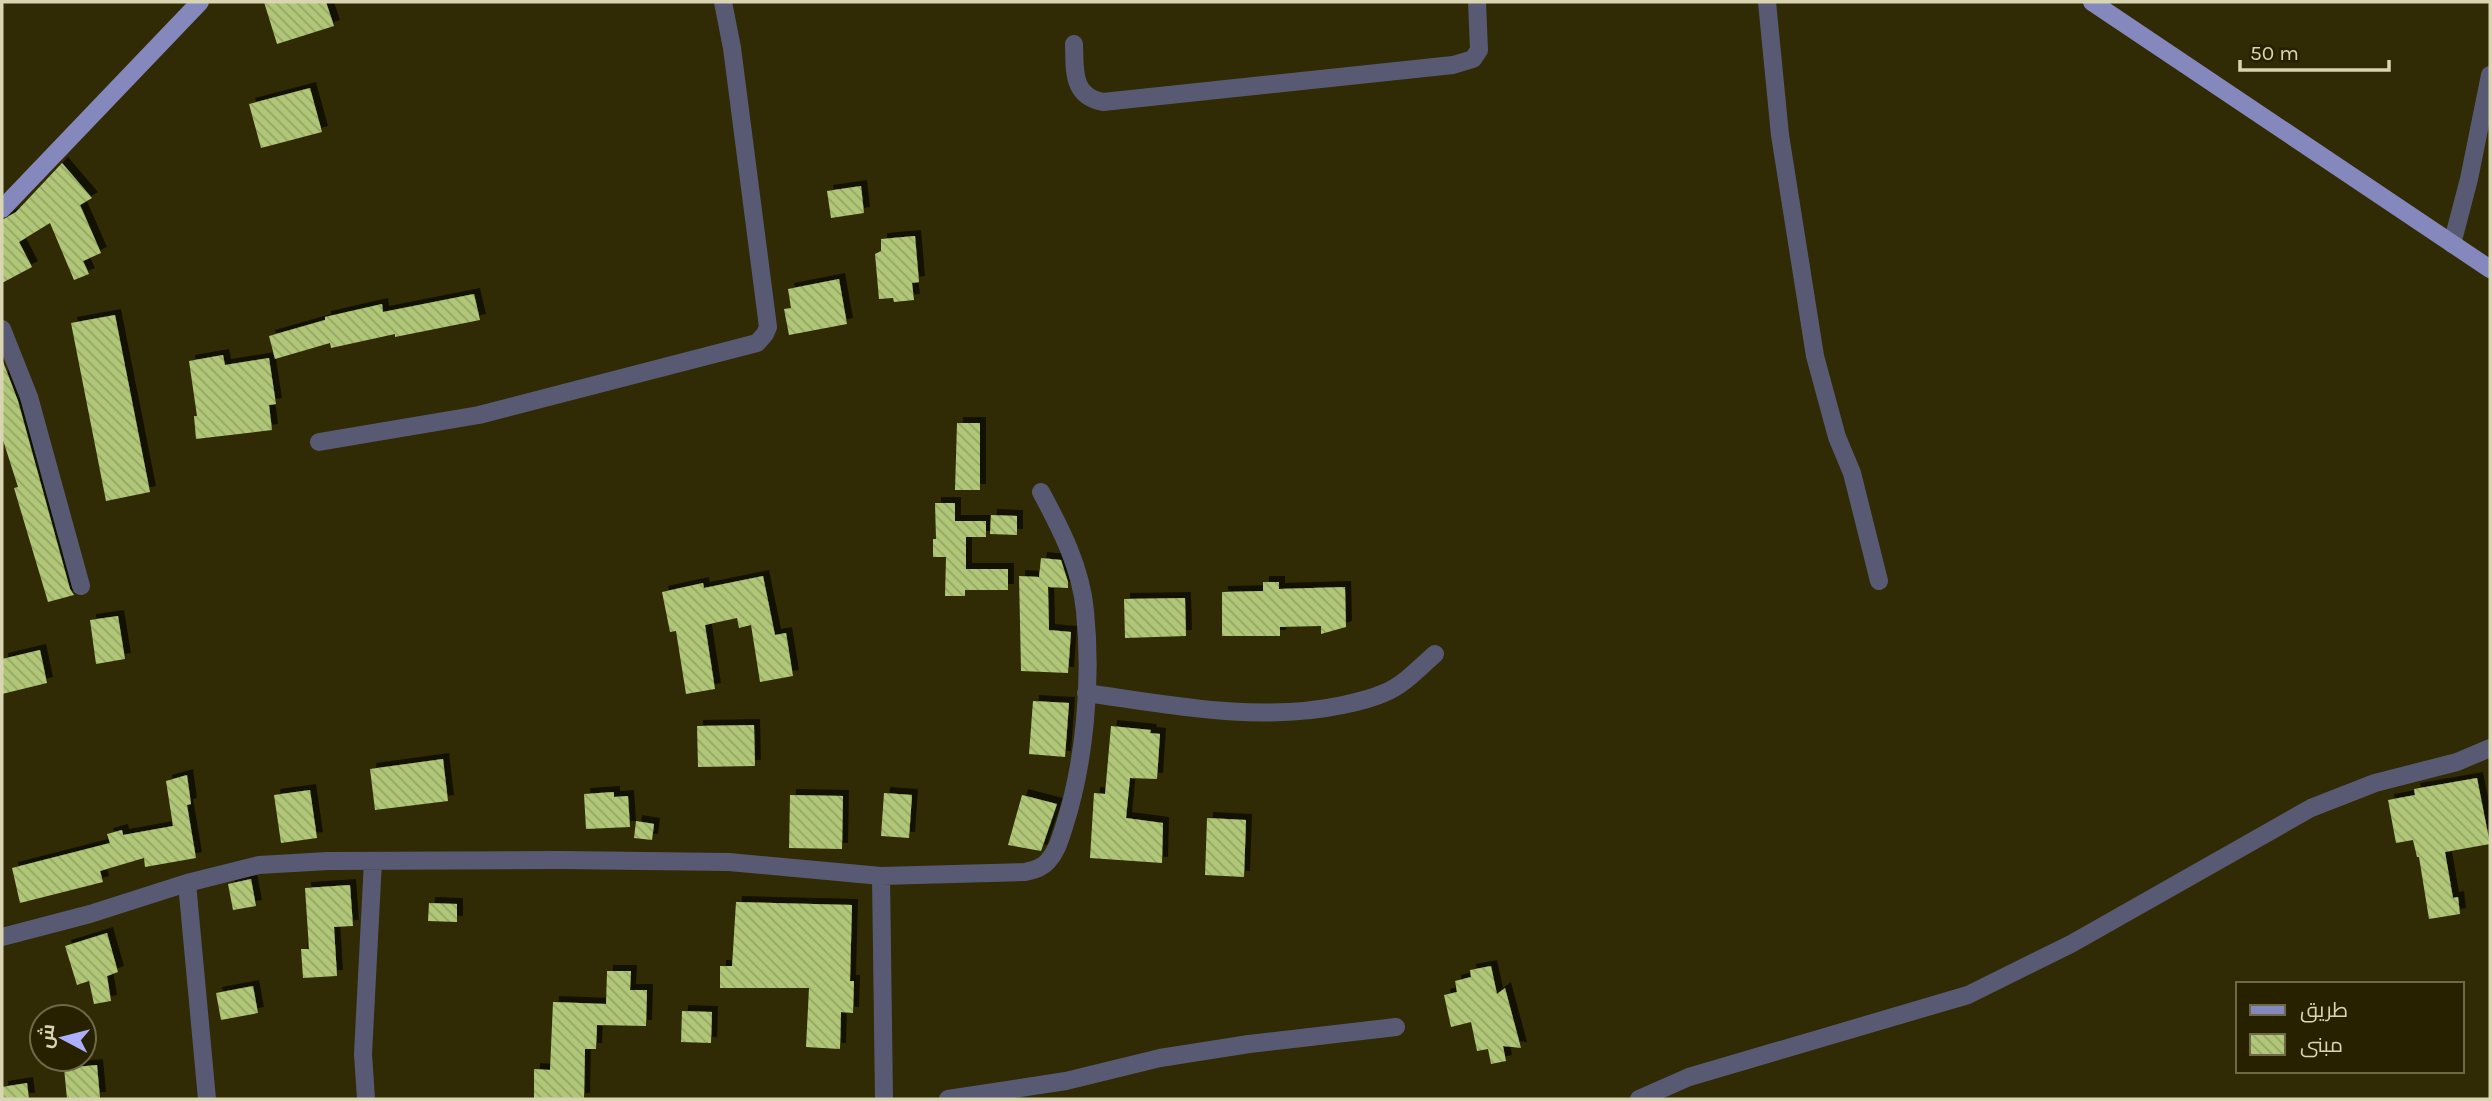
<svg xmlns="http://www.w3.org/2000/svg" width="2492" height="1101" viewBox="0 0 2492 1101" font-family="Karla,Cairo,sans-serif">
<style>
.building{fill:url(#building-back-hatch);filter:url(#shadow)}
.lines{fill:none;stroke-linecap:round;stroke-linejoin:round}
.minor{stroke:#585a74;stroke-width:18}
.major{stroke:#8588bd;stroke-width:18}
</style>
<defs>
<pattern id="building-back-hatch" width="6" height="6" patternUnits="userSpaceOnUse" patternTransform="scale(1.75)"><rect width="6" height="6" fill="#b0c777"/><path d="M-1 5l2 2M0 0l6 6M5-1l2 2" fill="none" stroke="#94a566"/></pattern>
<filter id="shadow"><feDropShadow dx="6" dy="-6" stdDeviation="0" flood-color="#0009"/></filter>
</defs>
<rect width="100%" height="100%" fill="#302b04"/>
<!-- building -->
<path class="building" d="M264,2H326L334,26L277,44Z
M310,88L322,132L261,148L249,104Z
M62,163L92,198L80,205L101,253L83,261L89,274L74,280L50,223L19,242L32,267L2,283V220L16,212Z
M861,186L864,213L831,218L827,191Z
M915,236L919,282L912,283L914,300L894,302L893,298L879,299L875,254L881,251V239Z
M839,279L847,324L789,335L784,309L791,308L788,289Z
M474,294L480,320L395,337V334L331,348L330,343L275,359L269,336L325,320V317L382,304L383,312Z
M115,315L150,492L106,501L71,323Z
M223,355L225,365L269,358L276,404L269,405L272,430L196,439L194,416H197L189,361Z
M2,359L18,401L70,589L74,595L48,602L14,488L18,487L2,437Z
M957,423H980V490H955Z
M935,503H955V521H986V537H966V569H1008V590H965V596H945L946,557H933V539H936Z
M991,515L1017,516V535L990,534Z
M1041,558L1061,560L1068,582V588L1048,587L1049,630L1071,632L1068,673L1021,671L1019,576L1039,577Z
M763,576L775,635L786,633L793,676L760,682L751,625L739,628L737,618L705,625L715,689L686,694L676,631L670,632L662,592L703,583L704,588Z
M1263,582H1279V589L1345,587L1346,627L1321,634V626L1280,627V636H1222V592L1263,591Z
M1185,598L1186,636L1125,638L1124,599Z
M118,616L125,659L96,664L90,620Z
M40,650L47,683L2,694V659Z
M1033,701L1069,703L1065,757L1029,754Z
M754,725L755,766L698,767L697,726Z
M1111,726L1151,730L1150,733L1160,734L1157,779L1130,778L1126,818L1163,823L1162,863L1090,858L1094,793L1105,794Z
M443,759L448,801L375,810L370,769Z
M187,775L191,804L187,805L196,858L145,867L144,858L100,871L103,882L20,903L12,868L110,843L107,834L122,830L123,835L173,826L166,781Z
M2477,778L2490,844L2445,852L2453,898L2458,897L2460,914L2429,919L2419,857H2417L2413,840L2396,843L2388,800L2415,795L2414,789Z
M310,790L317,838L281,843L274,795Z
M614,792V797L628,796L630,827L586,829L584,794Z
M884,793L912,795L909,838L881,836Z
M790,795L843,796L842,849L789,848Z
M1022,795L1057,804L1041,851L1008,845Z
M1207,818L1246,820L1244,877L1205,875Z
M636,821L654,824L652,840L634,838Z
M251,879L256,906L233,910L228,884Z
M350,885L353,926L334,927L337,976L303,978L301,949H309L305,888Z
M736,902L852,905L850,981H854L853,1013L841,1012L840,1049L806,1047L809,988H720V966H732Z
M429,903L457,904V922L428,921Z
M107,933L118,972L107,976L111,1001L94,1004L89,981L77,985L65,946Z
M1491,966L1497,994L1505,988L1521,1048L1503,1046L1506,1061L1491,1064L1488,1049L1477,1051L1471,1022L1451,1027L1444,995L1457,992L1455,981L1471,977L1470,970Z
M607,971H631L630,990H647L646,1026L597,1025L596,1049H585L584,1099H534V1069L550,1070L553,1002L606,1004Z
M253,986L258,1013L221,1020L216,993Z
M682,1011L712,1012L711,1043L681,1042Z
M97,1065L100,1098L67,1099L64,1068Z
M27,1083L29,1099H2V1087Z"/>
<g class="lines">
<!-- minor -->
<path class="minor" d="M1767,2L1780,135L1815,356L1837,437L1852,473L1879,581
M1074,44C1075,69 1071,96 1103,102L1453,65L1473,59L1479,50L1477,2
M2452,244L2469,179L2490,75
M2,329L29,397L81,586
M319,442L479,415L757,343L765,334L768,327L732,48L723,2
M1086,693C1171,705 1258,723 1343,705C1357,702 1371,699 1384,693C1404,685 1419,668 1435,654
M881,876L884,1099
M187,883L207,1099
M2,937L90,914L187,883L259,865L328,861L561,860L729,862L881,876L1025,872C1034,870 1042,868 1048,861C1057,851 1060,839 1064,827C1085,762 1092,680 1085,611C1081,568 1061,529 1041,492
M366,1099L363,1054L373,861
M948,1099L1066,1081L1160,1058L1249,1044L1396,1027
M1639,1099L1689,1077L1968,995L2071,944L2311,808L2375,783L2457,762L2490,748"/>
<!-- major -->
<path class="major" d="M2092,2L2490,269
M2,209L200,2"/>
</g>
<!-- border -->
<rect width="2492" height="1101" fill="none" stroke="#d9d5b2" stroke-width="7"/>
<!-- legend -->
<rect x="2236" y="982" width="228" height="91" fill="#272100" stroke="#6e6947" stroke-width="2"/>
<rect x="2250" y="1005" width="35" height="10" fill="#8588bd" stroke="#6e6947" stroke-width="2"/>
<text x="2300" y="1017" font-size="21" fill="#d9d5b2">طريق</text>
<rect x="2250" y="1034" width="35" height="21" fill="url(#building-back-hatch)" stroke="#6e6947" stroke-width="2"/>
<text x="2300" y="1052" font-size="21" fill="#d9d5b2">مبنى</text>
<!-- north arrow -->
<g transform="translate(63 1038) rotate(277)"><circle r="33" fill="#272100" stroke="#6e6947" stroke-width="2"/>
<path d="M0-5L12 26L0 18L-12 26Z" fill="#acaffb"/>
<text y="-10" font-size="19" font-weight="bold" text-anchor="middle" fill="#d9d5b2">ش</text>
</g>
<!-- scale -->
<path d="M2240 60v10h149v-10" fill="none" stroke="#d9d5b2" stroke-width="3.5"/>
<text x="2250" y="60" font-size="21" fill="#d9d5b2" stroke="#272100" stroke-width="5" paint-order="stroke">50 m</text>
</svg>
